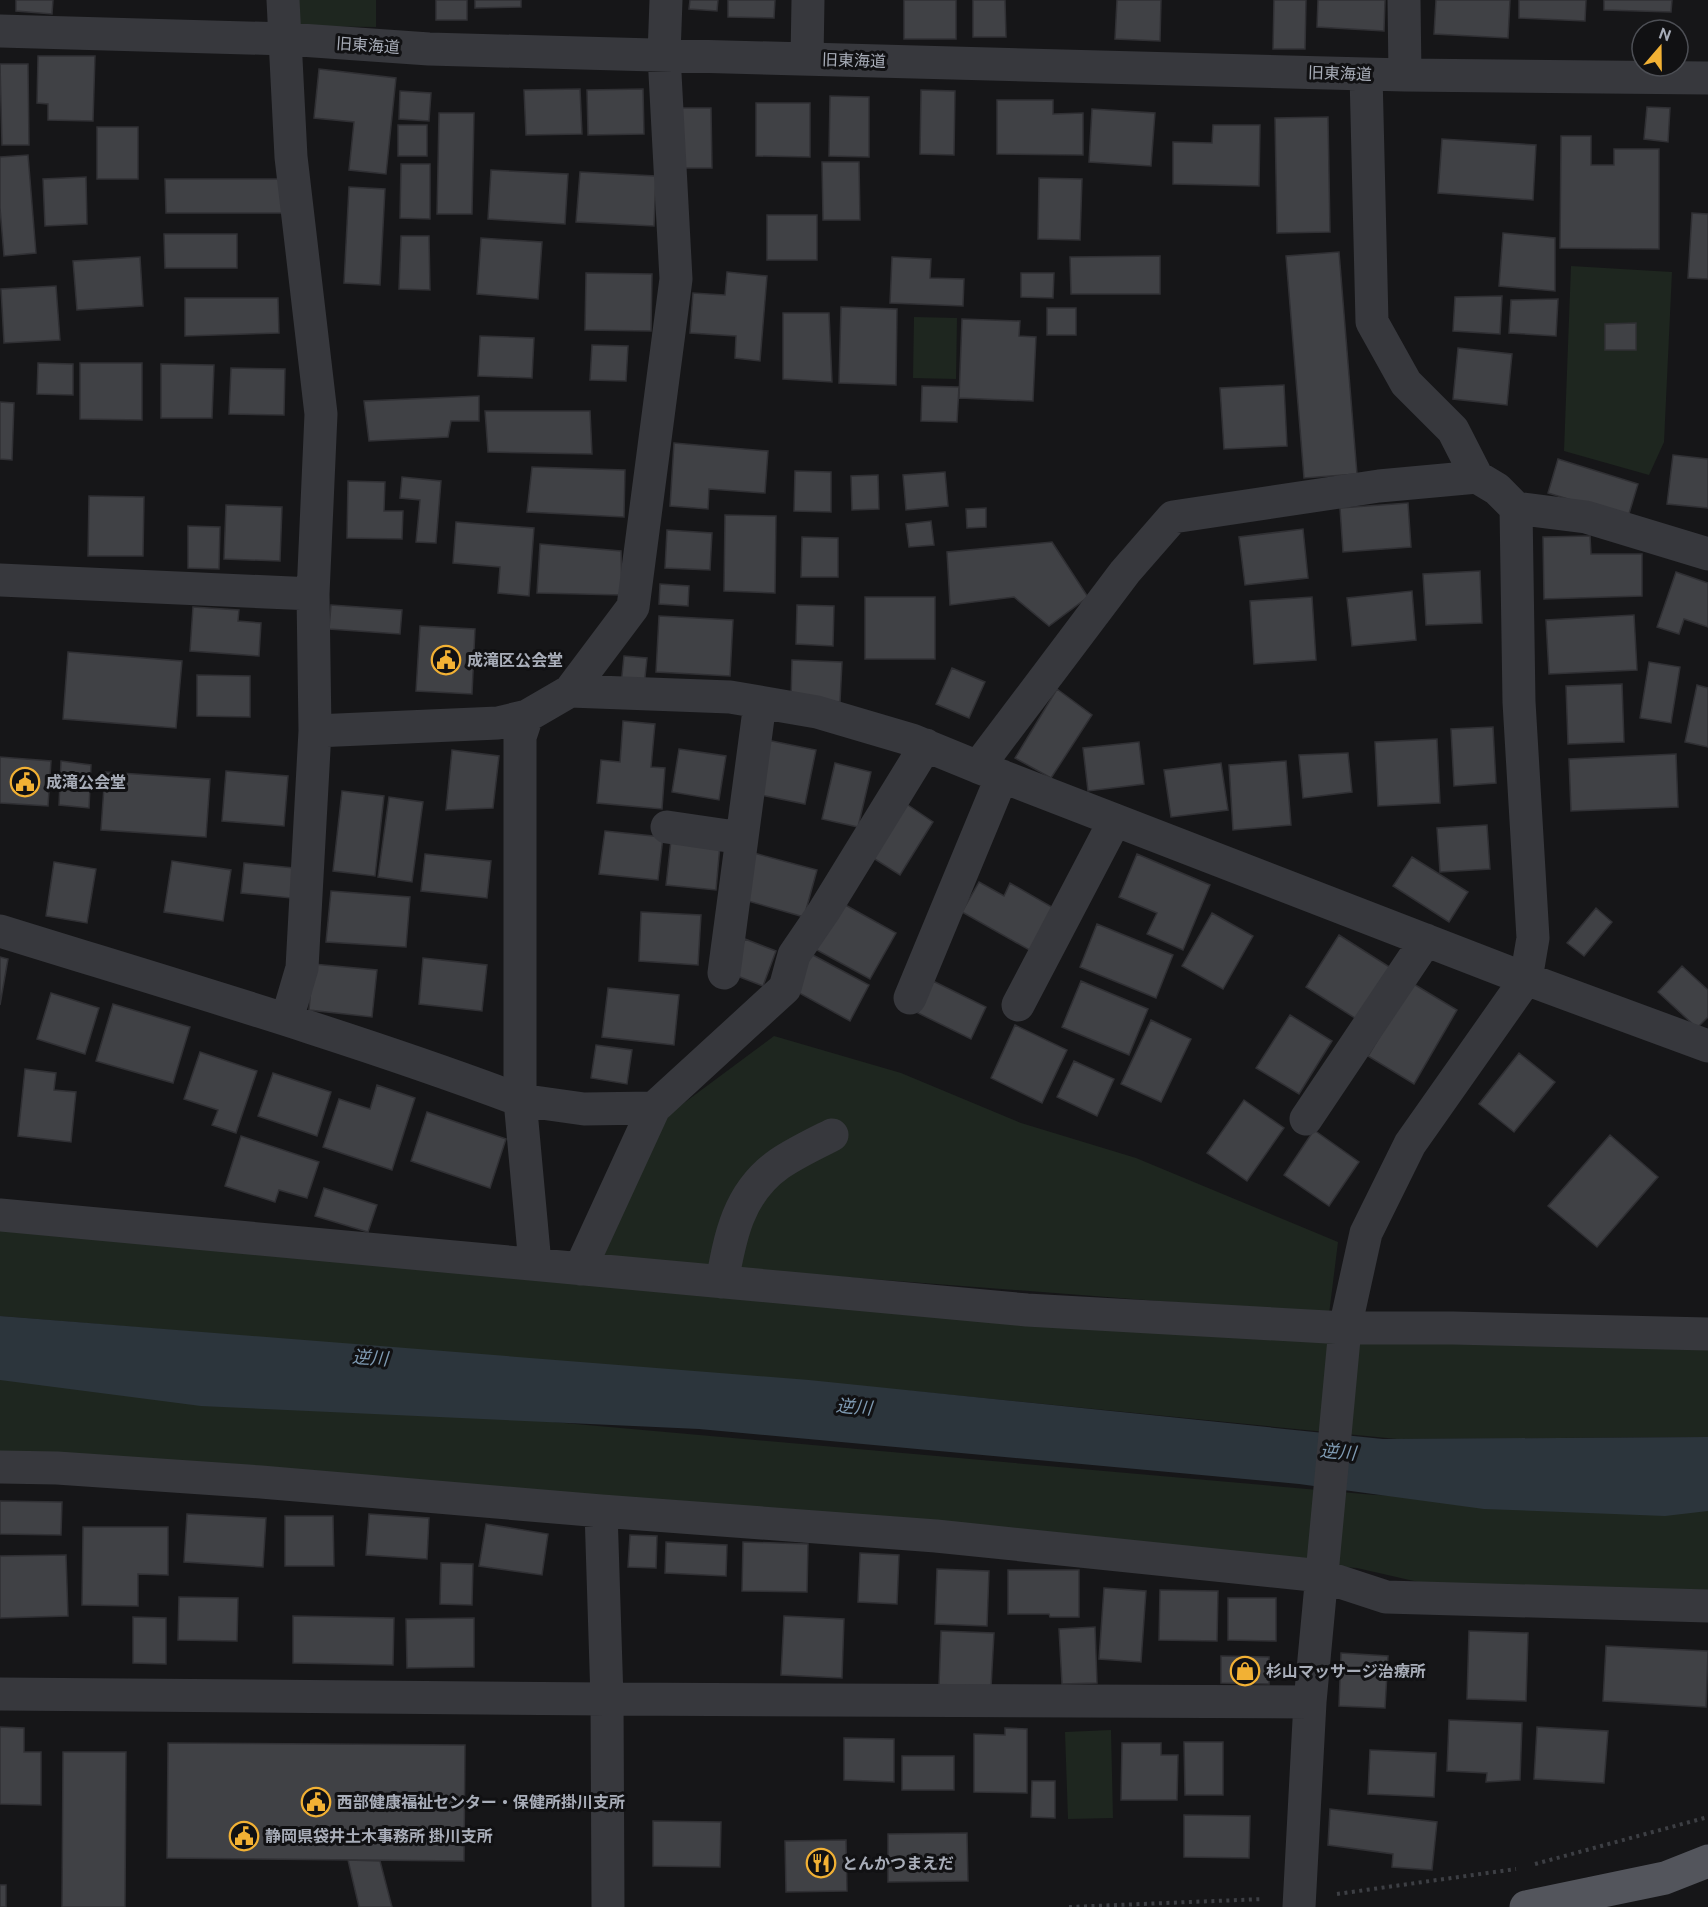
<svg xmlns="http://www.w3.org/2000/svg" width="1708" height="1907" viewBox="0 0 1708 1907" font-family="Ubuntu,'Noto Sans JP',sans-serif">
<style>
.green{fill:#1e261f}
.water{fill:#2c353c}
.building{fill:#404145;stroke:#303034;stroke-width:1.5}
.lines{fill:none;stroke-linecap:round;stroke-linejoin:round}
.path{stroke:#3d3f44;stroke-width:4;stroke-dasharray:3 4.5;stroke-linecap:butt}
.minor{stroke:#37383d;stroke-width:33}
.major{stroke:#53555c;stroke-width:33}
.labels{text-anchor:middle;stroke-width:6;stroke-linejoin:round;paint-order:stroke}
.street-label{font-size:16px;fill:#a8adb8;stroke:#111113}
.poi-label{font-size:16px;font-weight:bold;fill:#a8adb8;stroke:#111113;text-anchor:start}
.water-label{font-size:18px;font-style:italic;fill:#7f9bb3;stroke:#111113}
</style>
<rect width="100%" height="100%" fill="#161618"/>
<!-- green -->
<path class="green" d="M292,0H376V27L292,26Z
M1571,266L1672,272L1664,442L1649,475L1564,451Z
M914,317L957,318L956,379L913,378Z
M774,1036L901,1073L1021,1123L1136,1158L1338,1242L1329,1314L595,1258L661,1120Z
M0,1215L827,1292L1708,1327V1437L1397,1439L923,1392L0,1316Z
M0,1373L1375,1495L1708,1504V1594L1427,1584L1357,1568L327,1484L0,1461Z
M1111,1730L1113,1818L1068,1819L1065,1732Z"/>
<!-- water -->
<path class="water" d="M0,1316L809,1380L1383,1439L1708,1437V1511L1665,1516L1484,1509L1299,1484L699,1429L201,1406L0,1380Z"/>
<!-- building -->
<path class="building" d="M16,0H53L52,14L16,11Z
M436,0H467V20H436Z
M475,0H521V7L475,8Z
M690,0H718L717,11L689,9Z
M728,0H775L774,18L728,17Z
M904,0H956V39H904Z
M973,0H1005L1006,37H973Z
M1117,0H1161L1160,41L1115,39Z
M1274,0H1306L1305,49H1273Z
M1318,0H1385L1384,31L1317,27Z
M1436,0H1510L1508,38L1434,34Z
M1519,0H1586L1585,21L1519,18Z
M1604,0H1672L1671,12L1604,10Z
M38,56H95L93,121L48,120V104L37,103Z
M0,64H28L29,145H2Z
M319,69L396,78L386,174L349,170L354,122L314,118Z
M580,89L582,134L526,135L524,90Z
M643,89L644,134L588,135L587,90Z
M921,90L955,91L954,155L920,154Z
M400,91L431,93L429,121L399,119Z
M830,96L869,97V157L829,156Z
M997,100H1053V114L1083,113V155L997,154Z
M756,103H810V157L756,156Z
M1647,107L1670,108L1668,142L1644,139Z
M674,108H711L712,168H675Z
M1092,109L1155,113L1151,166L1089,162Z
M439,113H474L472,214H437Z
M1328,117L1330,232L1277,233L1275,118Z
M398,125H427V156H398Z
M1213,125H1260L1259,186L1173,184V142L1212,143Z
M97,127H138V179H97Z
M1561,136H1591V165H1614V149H1659V249L1560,248Z
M1442,139L1536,145L1533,200L1438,193Z
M28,155L36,253L4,256L0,208V157Z
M822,162H859L860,220H823Z
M401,164H430V219L400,218Z
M491,170L568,174L565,224L488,219Z
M580,172L656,176L654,226L576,222Z
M86,177L87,224L45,226L43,179Z
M1039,178L1082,179L1080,240L1038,239Z
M165,179H286V213H166Z
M349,187L385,189L380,285L344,283Z
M1692,213L1708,214V279L1688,278Z
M767,215H817V260H767Z
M1503,233L1555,238V291L1499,286Z
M164,234H237V268H165Z
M401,236H429L430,290L399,289Z
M481,238L542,242L538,299L477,294Z
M1339,252L1357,474L1304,478L1286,256Z
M1160,256V294H1071L1070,257Z
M140,257L143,306L77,310L73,261Z
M892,257L931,259L930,278L964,279L963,306L890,303Z
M727,272L767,276L760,361L735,358L736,336L690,333L693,293L725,295Z
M586,273L652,274L651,331L585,330Z
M1021,273H1054L1053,298L1021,297Z
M56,286L60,340L4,343L1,289Z
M1502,296L1500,334L1453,331L1455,297Z
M185,298H278L279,333L185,336Z
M1558,299L1556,336L1509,333L1511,300Z
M841,307L897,309L896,385L839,383Z
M1047,308H1076V335H1047Z
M783,313H829L832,382L783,379Z
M962,319L1020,321L1019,336L1036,337L1033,401L959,398Z
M1636,323V350H1605V324Z
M480,336L534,338L532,378L478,376Z
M592,345L628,346L626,381L590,380Z
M1458,348L1512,354L1507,405L1453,399Z
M38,363L73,364V395L37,394Z
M80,363H142V420L80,419Z
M161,364L214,365L212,418H161Z
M231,368L285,369L284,415L229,414Z
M1284,385L1287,446L1224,449L1220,388Z
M922,386L959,387L957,422L921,421Z
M479,396V421H451L448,437L369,441L364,401Z
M0,402L14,403L12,460L0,459Z
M485,411H590L592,454L488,452Z
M674,443L768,451L765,493L709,489L708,509L670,506Z
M1673,455L1708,459V508L1667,504Z
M1558,459L1638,484L1628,517L1548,493Z
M532,467L625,470L624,517L527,512Z
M795,471L831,472V512L794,511Z
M945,472L948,506L906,510L903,475Z
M878,475L879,509L852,510L851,476Z
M402,477L441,481L436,543L416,542L420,500L400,498Z
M348,481L385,482L384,511H403L402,539L347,538Z
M89,496L144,497L143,556H88Z
M1408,503L1411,547L1343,552L1340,508Z
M226,505L282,507L280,561L224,559Z
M986,508V527L967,528L966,509Z
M725,515L776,516L775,593L724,591Z
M931,521L934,545L909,547L906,524Z
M456,522L534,528L529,596L498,593L500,567L453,563Z
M188,526L220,527L219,569L188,568Z
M1303,529L1308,578L1245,585L1239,537Z
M667,530L712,533L710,570L665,568Z
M1590,536L1591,554H1642V596L1544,599L1543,537Z
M802,537L838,538V577H801Z
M1052,542L1088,597L1049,626L1014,597L950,605L947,552Z
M540,544L621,551L622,595L537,593Z
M1480,571L1482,623L1426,625L1423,574Z
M1676,572L1708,583V627L1684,619L1679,634L1657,627Z
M660,584L689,586L688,606L659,604Z
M1412,591L1416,640L1352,646L1347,598Z
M865,597H935V659H865Z
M1312,597L1316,660L1254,664L1250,601Z
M331,605L402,610L400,634L329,629Z
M797,605L834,606L833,646L796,644Z
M193,607L239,610L238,621L261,623L259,656L190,651Z
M1634,615L1637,670L1549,674L1546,620Z
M659,616L733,620L730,676L656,672Z
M420,626L475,629L472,694L416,691Z
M68,652L182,661L176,728L63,719Z
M624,656L647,658L644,687L621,685Z
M792,660L842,662L840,702L791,700Z
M1649,662L1680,667L1671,723L1640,718Z
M952,668L985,682L969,718L936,704Z
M197,675L250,676V717L197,716Z
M1622,684L1624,742L1568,744L1566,686Z
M1697,685L1708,688V747L1685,742Z
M1057,689L1092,715L1051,778L1015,758Z
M623,721L655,724L651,767L665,768L662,809L597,803L601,760L620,762Z
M1493,727L1496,783L1454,786L1451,729Z
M1437,739L1440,803L1378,806L1375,742Z
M767,740L816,750L805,804L756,794Z
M1139,742L1144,784L1088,791L1083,748Z
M679,749L726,756L719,800L672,792Z
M452,750L499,756L493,808L446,810Z
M1348,753L1352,792L1303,798L1299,755Z
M1676,754L1678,807L1571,811L1569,759Z
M0,757L51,761L48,806L0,803Z
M61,761L91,765L89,808L59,805Z
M1286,761L1291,825L1233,830L1229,765Z
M835,763L871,772L858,827L822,819Z
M1221,763L1228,810L1171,817L1164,770Z
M226,771L288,776L284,826L222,821Z
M105,772L210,779L206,837L101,830Z
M342,791L384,796L375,876L333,871Z
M389,797L423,802L412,882L378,877Z
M905,803L933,822L900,875L870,856Z
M1487,825L1490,869L1440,872L1437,828Z
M605,831L663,837L658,880L599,874Z
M671,840L720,845L716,890L666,885Z
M754,853L817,870L804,917L741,899Z
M425,854L491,861L487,898L421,891Z
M1137,854L1210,885L1183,950L1147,934L1157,913L1119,897Z
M1412,857L1468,892L1449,922L1393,886Z
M172,861L231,870L223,921L164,912Z
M54,862L96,869L87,923L46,916Z
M244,863L294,868L291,898L241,893Z
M979,882L1004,896L1010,883L1057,910L1033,952L962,912Z
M331,891L410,897L406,947L326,942Z
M840,902L896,933L870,979L815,949Z
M1596,908L1612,922L1584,956L1567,943Z
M641,912L701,915L698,965L639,961Z
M1212,913L1253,936L1223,989L1182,966Z
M1097,924L1173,955L1156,998L1080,967Z
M1339,935L1391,968L1358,1020L1306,987Z
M745,939L776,951L763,986L732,974Z
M811,954L869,985L850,1021L792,989Z
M0,957L8,959L0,1005Z
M423,958L487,965L482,1011L419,1004Z
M313,964L377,970L372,1017L309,1010Z
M1682,966L1708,990V1017L1697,1028L1658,992Z
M933,981L986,1007L971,1039L918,1013Z
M1081,981L1148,1009L1129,1055L1062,1027Z
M1412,983L1457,1010L1414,1084L1368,1056Z
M608,988L679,995L674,1045L602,1037Z
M51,993L99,1008L85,1054L37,1039Z
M113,1004L190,1027L173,1083L96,1061Z
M1290,1015L1332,1041L1299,1094L1256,1068Z
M1151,1020L1191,1039L1161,1102L1121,1084Z
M1015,1025L1067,1050L1042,1103L991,1078Z
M596,1045L632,1050L627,1084L591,1078Z
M200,1052L257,1071L236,1133L212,1125L218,1110L184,1099Z
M1519,1053L1555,1082L1514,1132L1479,1104Z
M1074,1061L1114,1079L1097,1116L1057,1097Z
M25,1069L56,1073L54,1090L76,1092L71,1142L18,1136Z
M273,1073L331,1092L317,1136L258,1116Z
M377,1085L415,1098L392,1170L323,1147L339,1099L370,1109Z
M1244,1100L1284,1128L1247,1181L1207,1153Z
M427,1112L506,1139L490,1188L411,1161Z
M1314,1130L1359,1162L1329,1206L1284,1175Z
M1610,1135L1658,1177L1597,1247L1548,1206Z
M241,1136L319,1162L307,1198L279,1190L275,1202L225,1186Z
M324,1188L377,1205L368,1232L315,1216Z
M0,1501L62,1502L61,1535L0,1534Z
M187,1514L266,1518L263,1567L184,1562Z
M369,1514L429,1518L427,1559L366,1555Z
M285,1516H333L334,1566H285Z
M486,1524L548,1534L542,1575L479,1566Z
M83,1527H168V1575L138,1574V1606L82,1605Z
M630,1535L657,1536L656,1568L628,1567Z
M666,1542L727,1545L726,1576L665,1573Z
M743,1542L808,1544L807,1592L742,1591Z
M860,1553L899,1555L897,1604L858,1602Z
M66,1555L68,1616L0,1618V1556Z
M441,1563L473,1564L472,1605L440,1604Z
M937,1569L989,1571L987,1626L935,1624Z
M1008,1570H1079V1617H1050L1049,1614H1008Z
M1104,1588L1146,1591L1141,1662L1099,1659Z
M1160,1590L1218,1591L1217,1641L1159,1640Z
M179,1597L238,1598L237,1641L178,1640Z
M1228,1598H1276V1641L1228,1640Z
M293,1616L394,1618L393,1665L293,1663Z
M784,1616L844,1619L842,1678L781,1675Z
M133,1617L166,1618V1664L133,1663Z
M474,1618V1667L407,1668L406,1619Z
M1095,1627L1097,1683L1062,1684L1059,1629Z
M941,1631L994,1633L991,1688L939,1685Z
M1469,1631L1528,1633L1526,1701L1467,1699Z
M1606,1646L1708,1651L1706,1707L1603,1701Z
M1341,1653L1388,1656L1385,1708L1339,1706Z
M1221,1656L1269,1657V1684L1221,1683Z
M1449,1720L1522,1723L1520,1780L1486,1782L1487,1773L1447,1771Z
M0,1727L24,1728V1752H41V1805L0,1804Z
M1537,1727L1608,1731L1604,1783L1534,1779Z
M1005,1728L1027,1729V1793L974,1792V1734L1005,1735Z
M844,1738L894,1739V1782L844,1780Z
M1184,1742H1223V1795H1185Z
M168,1743L465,1745L464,1861L167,1858Z
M1122,1743H1161V1755H1178L1177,1800H1121Z
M1370,1750L1436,1753L1434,1797L1368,1794Z
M63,1752H126L125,1907H62Z
M902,1756H954V1790H902Z
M1032,1781H1055V1818L1031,1817Z
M1330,1809L1437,1822L1432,1870L1392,1867L1393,1854L1328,1845Z
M1184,1815L1250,1816L1249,1858L1184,1857Z
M653,1821L721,1822L720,1867L653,1866Z
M967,1833L968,1881L888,1882V1834Z
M846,1840L847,1891L786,1892L785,1841Z
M348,1860L380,1861L392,1907H359Z
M0,1885H6V1907H0Z"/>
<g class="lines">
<!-- path -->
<path class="path" d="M1535,1864L1708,1817
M1337,1894L1516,1869
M1069,1907L1263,1899"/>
<!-- minor -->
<path class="minor" d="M283,0L291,157L321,414L313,594L315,731L302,968L287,1019
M1404,0L1405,75
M0,31L286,39L429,49L1405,75L1708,78
M807,59L808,0
M1366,74L1372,322L1406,383L1453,430L1477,477L1497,489L1516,508L1586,517L1708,554
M0,580L313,594
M570,691L730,697L817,712L912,740L978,767L1125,572L1173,517L1379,486L1477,477
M315,731L498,723L527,716
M978,767L1526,979L1708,1046
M667,827L742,838
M0,931C174,985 349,1036 520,1100V737L527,716L570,691L633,607L676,279L664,55L666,0
M724,973L760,703
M910,998L1002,776
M1018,1005L1115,820
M1306,1119L1426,940
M0,1215L1027,1310L1345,1328H1453L1708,1334
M535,1264L520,1100L584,1109L654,1108L785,988L794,955L824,911L926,745
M580,1269L654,1108
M722,1282C730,1237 738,1193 779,1164C795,1153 814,1144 832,1135
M0,1467L57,1468L261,1482L601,1511L936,1536L1322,1576L1386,1597L1708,1606
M601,1511L607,1699L608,1907
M0,1694L607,1699L1310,1702
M1299,1907L1310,1702L1345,1328L1366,1233L1410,1144L1526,979L1533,938L1519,702L1516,508"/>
<!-- major -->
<path class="major" d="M1526,1907L1665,1878L1708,1861"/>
</g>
<!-- icons -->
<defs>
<g id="civic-ring" transform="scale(1.5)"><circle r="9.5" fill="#111113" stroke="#f2b134" stroke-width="1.5"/><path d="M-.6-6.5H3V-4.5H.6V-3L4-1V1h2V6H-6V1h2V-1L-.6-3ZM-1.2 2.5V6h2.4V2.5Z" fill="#f2b134"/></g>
<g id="shop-ring" transform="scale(1.5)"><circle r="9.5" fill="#111113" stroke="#f2b134" stroke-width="1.5"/><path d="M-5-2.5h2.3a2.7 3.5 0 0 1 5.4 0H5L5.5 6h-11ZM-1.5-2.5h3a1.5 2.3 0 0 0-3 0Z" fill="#f2b134"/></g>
<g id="restaurant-ring" transform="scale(1.5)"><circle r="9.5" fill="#111113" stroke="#f2b134" stroke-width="1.5"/><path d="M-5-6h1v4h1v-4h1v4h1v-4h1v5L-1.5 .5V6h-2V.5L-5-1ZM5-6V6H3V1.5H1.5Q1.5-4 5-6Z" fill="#f2b134"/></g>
</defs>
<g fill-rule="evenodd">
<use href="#civic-ring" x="446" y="660"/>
<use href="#civic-ring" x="25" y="782"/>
<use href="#shop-ring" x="1245" y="1671"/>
<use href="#civic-ring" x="316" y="1802"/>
<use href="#civic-ring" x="244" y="1836"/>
<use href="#restaurant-ring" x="821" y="1863"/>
</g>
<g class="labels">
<!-- street labels -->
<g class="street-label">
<text transform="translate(368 45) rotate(4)" y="6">旧東海道</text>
<text transform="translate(854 60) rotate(2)" y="6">旧東海道</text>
<text transform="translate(1340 73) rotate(2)" y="6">旧東海道</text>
</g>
<!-- poi labels -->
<g class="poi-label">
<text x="467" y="666">成滝区公会堂</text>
<text x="46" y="788">成滝公会堂</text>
<text x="1266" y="1677">杉山マッサージ治療所</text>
<text x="337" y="1808">西部健康福祉センター・保健所掛川支所</text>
<text x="265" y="1842">静岡県袋井土木事務所 掛川支所</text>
<text x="842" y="1869">とんかつまえだ</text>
</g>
<!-- water labels -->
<g class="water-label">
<text transform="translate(370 1358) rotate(4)" y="6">逆川</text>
<text transform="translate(854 1407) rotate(5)" y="6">逆川</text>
<text transform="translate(1338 1452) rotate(5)" y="6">逆川</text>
</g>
</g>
<!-- north arrow -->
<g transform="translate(1660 48) rotate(20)"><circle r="28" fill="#111113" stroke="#4d4f55" stroke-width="1.5"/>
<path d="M0-4.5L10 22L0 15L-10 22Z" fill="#f2b134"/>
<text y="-9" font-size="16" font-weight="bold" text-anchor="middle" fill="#a8adb8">N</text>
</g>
</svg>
